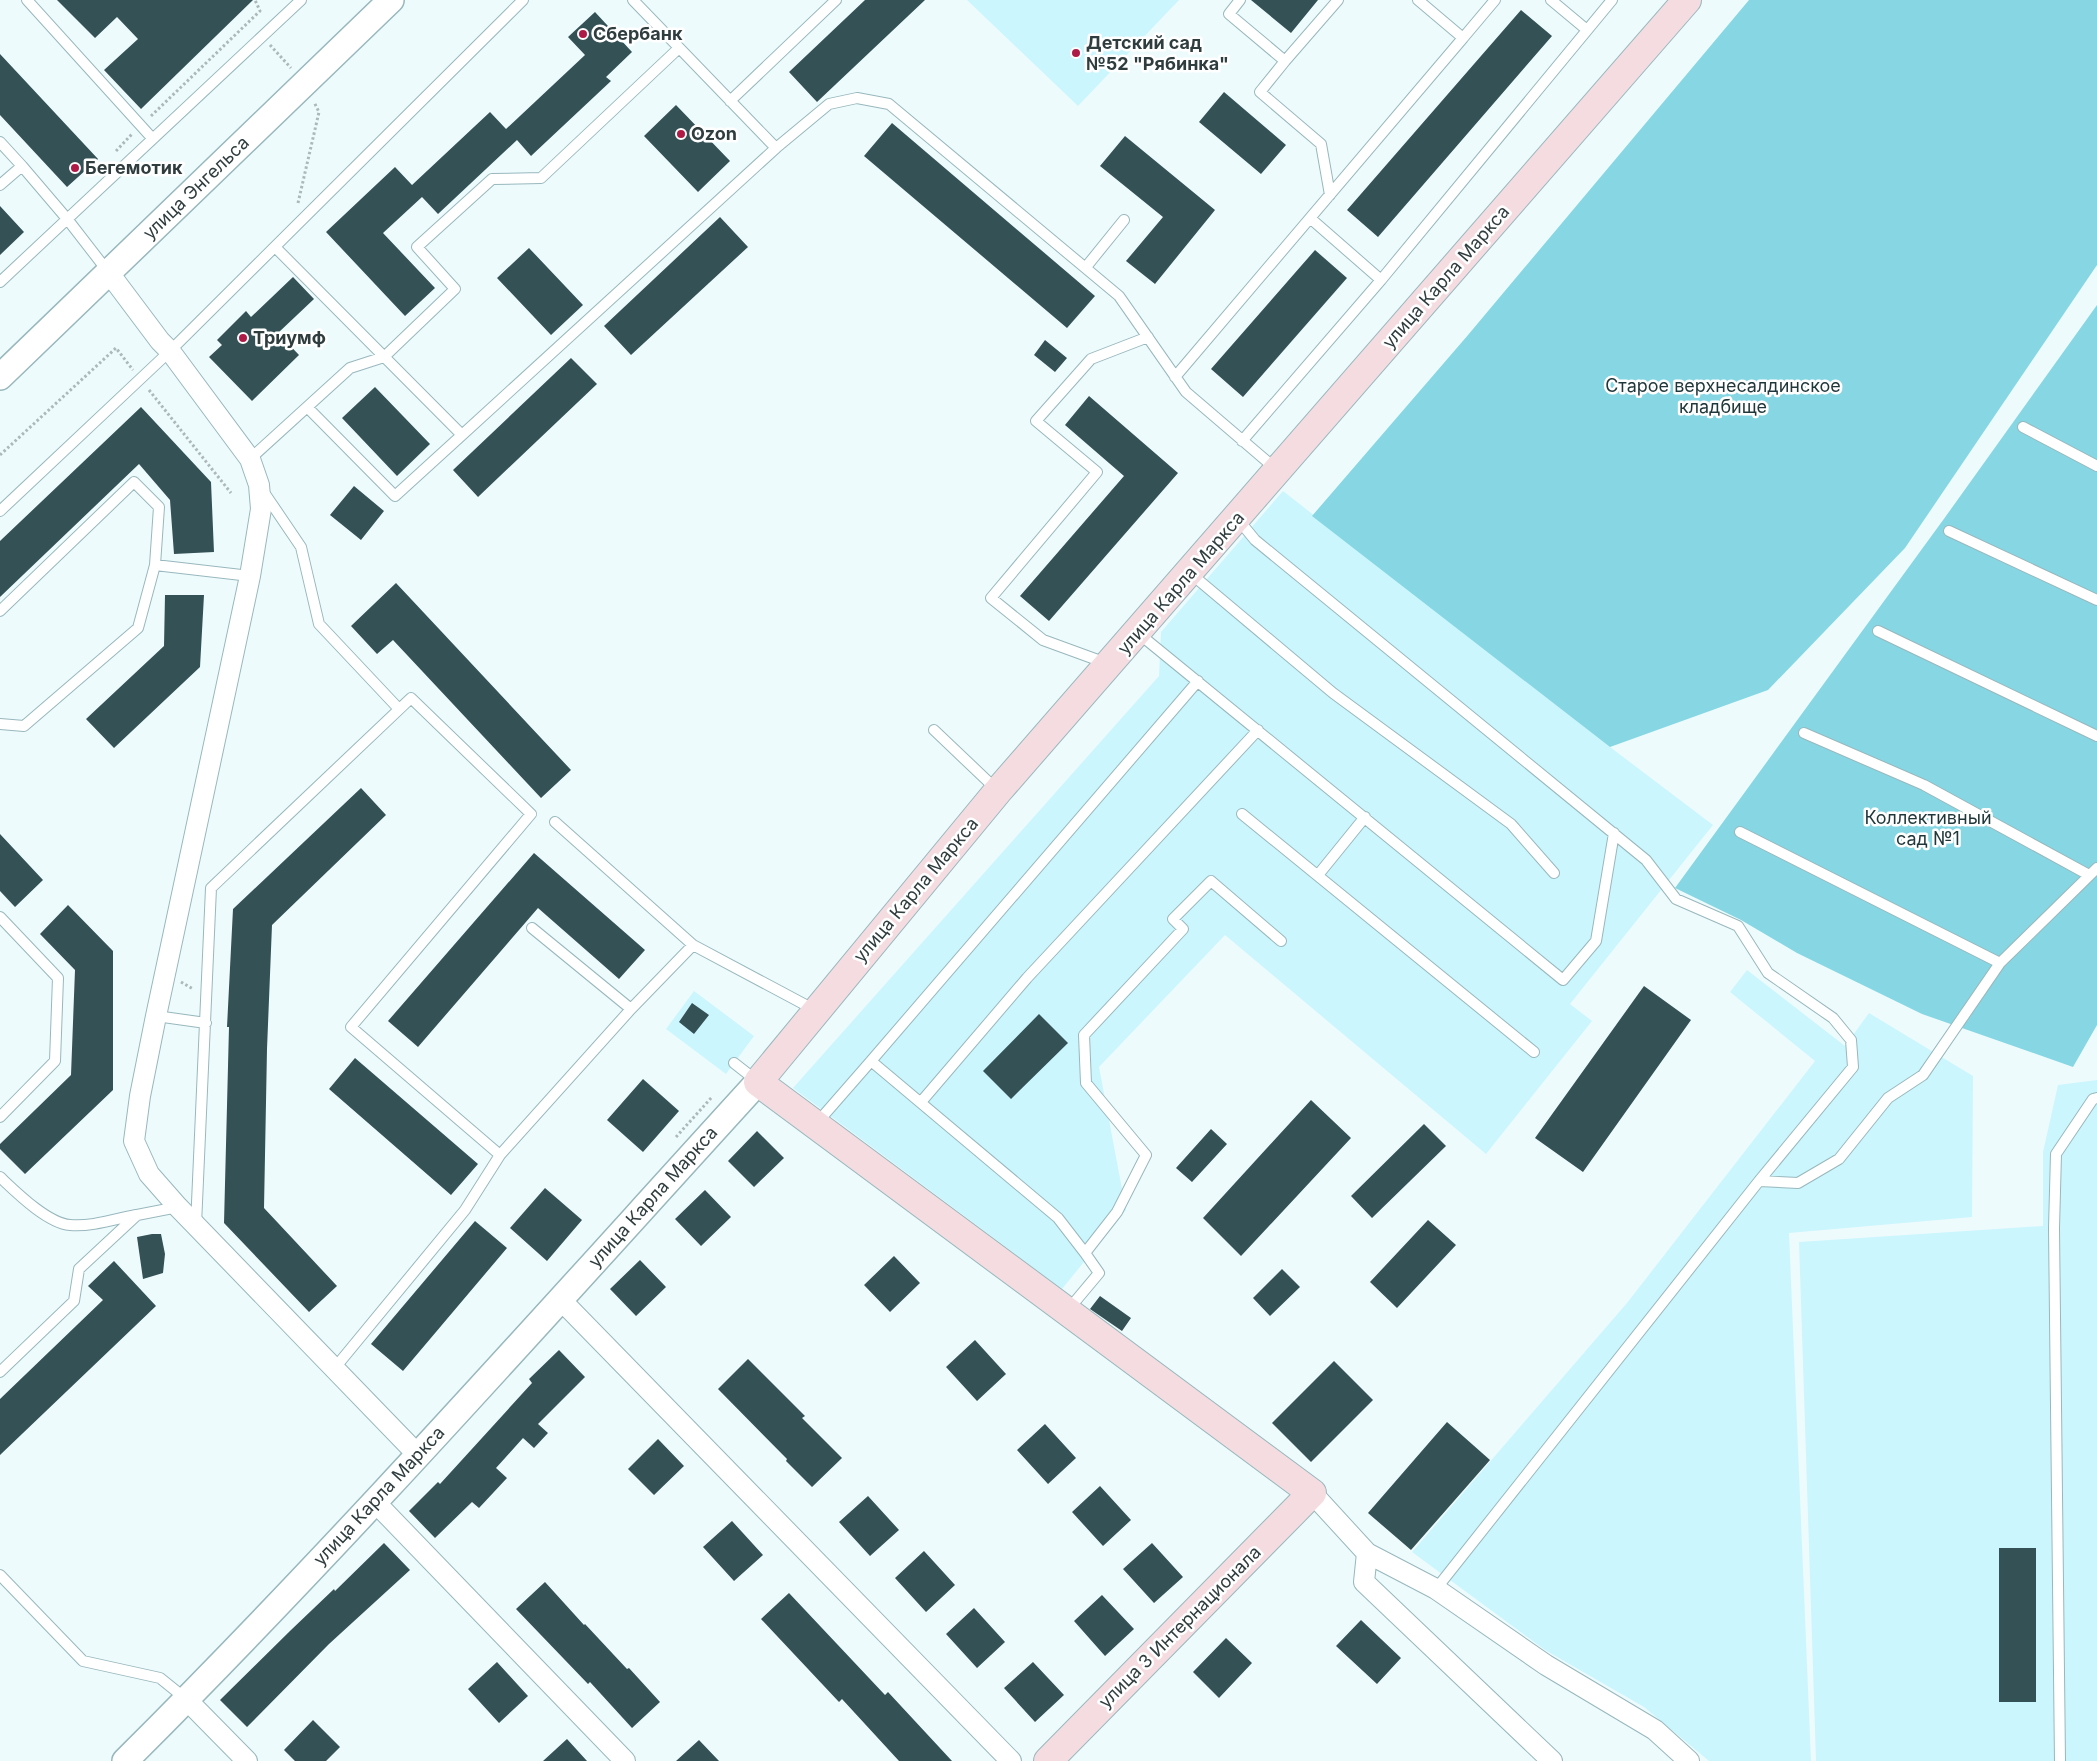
<svg xmlns="http://www.w3.org/2000/svg" width="2097" height="1761" viewBox="0 0 2097 1761" font-family="Inter,sans-serif">
<style>
.built{fill:#cbf6fd}
.green{fill:#86d7e3}
.building{fill:#345155}
.lines{fill:none;stroke-linecap:round;stroke-linejoin:round}
.service-casing{stroke:#98b8bd;stroke-width:12}
.minor-casing{stroke:#98b8bd;stroke-width:22}
.tertiary-casing{stroke:#98b8bd;stroke-width:28}
.secondary-casing{stroke:#98b8bd;stroke-width:30}
.path{stroke:#acb9bb;stroke-width:3;stroke-dasharray:2.5 2.5;stroke-linecap:butt}
.service{stroke:#fff;stroke-width:10}
.minor{stroke:#fff;stroke-width:20}
.tertiary{stroke:#fff;stroke-width:25}
.secondary{stroke:#f5dce0;stroke-width:28}
.poi-dot{fill:#ae1b47;stroke:#fff;stroke-width:2}
.labels{text-anchor:middle;stroke-width:5;stroke-linejoin:round;paint-order:stroke}
.poi-label{font-size:18px;font-weight:bold;fill:#303d3f;stroke:#fff;text-anchor:start}
.street-label{font-size:18px;fill:#303d3f;stroke:#fff}
.park-label{font-size:18px;fill:#1f373a;stroke:#fff}
</style>
<rect width="100%" height="100%" fill="#eefbfd"/>
<!-- built -->
<path class="built" d="M967,0H1179L1078,106Z
M1283,491L1610,747L1713,825L1570,1004L1592,1021L1486,1154L1225,935L1099,1067L1126,1210L1062,1289L793,1088L1159,676L1161,632Z
M1747,970L1845,1046L1869,1013L1973,1076L1972,1217L1789,1233L1811,1761H1709L1644,1707L1545,1650L1412,1552L1627,1303L1815,1061L1730,992Z
M694,991L754,1036L726,1074L666,1029Z
M2097,1080V1761H1816L1799,1242L2043,1226V1152L2058,1085Z"/>
<!-- green -->
<path class="green" d="M1749,0H2097V265L1905,548L1768,690L1610,747L1312,516L1468,335Z
M2097,305V1025L2073,1067L1922,1014L1797,953L1741,920L1675,888L1946,516Z"/>
<!-- building -->
<path class="building" d="M57,0H253L141,109L104,70L138,39L117,17L95,38Z
M865,0H925L817,102L789,72Z
M1251,0H1318L1291,33Z
M1521,10L1552,36L1378,237L1347,210Z
M595,12L632,52L606,77L611,81L531,156L517,140L438,214L422,197L383,233L435,288L405,316L326,232L395,167L412,185L490,112L506,129L585,55L568,37Z
M0,54L98,159L67,187L0,115Z
M1224,92L1286,145L1261,174L1199,122Z
M676,105L730,161L698,192L644,136Z
M892,123L1095,296L1067,328L864,156Z
M1125,136L1215,210L1155,284L1126,261L1163,217L1100,166Z
M0,206L24,232L0,255Z
M720,217L748,247L631,355L604,326Z
M529,248L583,305L551,335L497,278Z
M1315,250L1347,278L1243,397L1211,369Z
M293,277L314,299L278,333L299,355L252,401L209,357L222,345L217,340L246,311L251,317Z
M1045,340L1067,358L1055,372L1034,355Z
M571,358L597,384L478,497L453,470Z
M375,387L430,444L397,476L342,418Z
M1089,396L1178,473L1049,621L1020,596L1124,476L1065,425Z
M141,407L211,482L214,552L174,554L170,500L139,464L0,597V541Z
M354,486L384,511L361,540L330,515Z
M396,583L571,770L541,798L393,640L377,654L351,626Z
M165,595H204L200,667L114,748L86,719L164,646Z
M361,788L386,815L272,925L267,1049L264,1208L337,1286L309,1312L224,1223L229,1027H227L233,909Z
M0,834L43,880L15,907L0,891Z
M534,853L645,950L619,979L538,908L418,1047L388,1021Z
M68,905L113,951V1090L25,1174L0,1149V1144L71,1075L75,970L40,934Z
M1644,986L1691,1020L1583,1172L1535,1138Z
M692,1003L709,1015L694,1034L679,1022Z
M1039,1014L1068,1043L1011,1099L983,1071Z
M355,1058L478,1164L451,1195L329,1089Z
M643,1079L679,1111L643,1152L607,1120Z
M1311,1100L1351,1138L1241,1256L1203,1218Z
M1424,1124L1446,1146L1372,1218L1351,1196Z
M1211,1129L1227,1144L1192,1182L1176,1168Z
M757,1131L784,1158L754,1187L728,1161Z
M545,1188L582,1220L547,1261L510,1228Z
M705,1190L731,1217L701,1246L675,1219Z
M1428,1220L1456,1245L1397,1308L1370,1282Z
M475,1221L507,1248L403,1371L371,1344Z
M152,1234H161L165,1254L163,1273L143,1279L137,1237Z
M894,1256L920,1283L890,1312L864,1285Z
M640,1260L666,1287L636,1316L610,1289Z
M114,1261L156,1306L0,1455V1399L103,1300L88,1286Z
M1282,1269L1300,1287L1270,1316L1253,1298Z
M1100,1296L1131,1318L1122,1331L1090,1309Z
M975,1340L1006,1374L977,1401L946,1367Z
M559,1350L585,1377L538,1424L548,1433L534,1448L523,1438L496,1468L507,1478L479,1508L472,1502L435,1538L409,1511L438,1482L440,1484L532,1383L529,1379Z
M748,1359L805,1416L802,1418L842,1458L812,1487L786,1461L787,1459L718,1389Z
M1334,1361L1373,1400L1311,1462L1272,1423Z
M1447,1422L1490,1460L1411,1550L1368,1513Z
M1045,1424L1076,1458L1048,1484L1017,1450Z
M658,1439L684,1466L654,1495L628,1469Z
M1100,1486L1131,1520L1103,1546L1072,1512Z
M868,1496L899,1530L870,1556L839,1522Z
M732,1521L763,1555L734,1581L703,1547Z
M384,1543L410,1570L329,1644L247,1727L220,1700L291,1630L334,1589L335,1591Z
M1152,1543L1183,1577L1154,1603L1123,1569Z
M1999,1548H2036V1702H1999Z
M924,1551L955,1585L926,1612L895,1578Z
M545,1582L584,1625L585,1624L627,1669L629,1668L660,1702L632,1728L590,1682L588,1684L516,1609Z
M789,1593L885,1695L888,1692L952,1761H899L842,1699L839,1702L761,1619Z
M1102,1595L1134,1629L1105,1656L1074,1621Z
M974,1608L1005,1642L977,1668L946,1634Z
M1361,1620L1401,1658L1377,1684L1336,1646Z
M1226,1638L1252,1663L1219,1698L1193,1672Z
M497,1662L528,1696L499,1723L468,1689Z
M1033,1662L1064,1695L1035,1722L1004,1688Z
M313,1720L340,1747L326,1761H295L284,1750Z
M567,1739L587,1761H543Z
M699,1740L719,1761H676Z"/>
<g class="lines">
<!-- service casing -->
<g class="service-casing">
<path id="service" d="M27,0L152,138
M633,0L776,148L829,104L857,98L889,104L1119,296L1186,392L1276,469
M1240,0L1229,14L1285,61L1338,0
M1418,0L1463,38L1495,0
M1551,0L1587,30
M1285,61L1260,92L1321,144L1330,195
M730,101L836,0
M0,142L22,166
M0,185L22,166L68,220L109,273
M1310,218L1381,280
M275,247L462,435L776,148
M1086,267L1124,220
M0,282L301,0
M1175,377L1463,38
M307,407L395,496L462,435
M2023,427L2097,466
M1242,441L1381,280L1612,0
M250,459L350,368L384,357L455,289L417,247L492,179L541,178L679,48
M263,491L301,547L319,624L399,709
M0,511L170,351L523,0
M1237,518L1255,540L1646,860L1676,899L1738,926L1768,973L1833,1018L1851,1040L1853,1067L1759,1181L1436,1589
M1949,531L2097,600
M1190,573L1333,693L1511,824L1554,873
M0,611L134,482L159,507L155,565
M1878,631L2097,736
M1138,633L1563,980L1596,941L1614,833
M1106,663L1043,640L991,598L1097,472L1036,421L1091,359L1148,337
M0,724L24,726L138,628L155,565L250,576
M934,730L997,790
M1804,733L1924,785L2089,875
M1242,814L1534,1052
M555,822L693,945L815,1010
M1740,832L2000,963
M1318,875L1365,817
M0,917L58,978L55,1061L0,1117
M532,928L631,1009
M156,1016L206,1023
M734,1063L757,1081
M921,1102L1027,978L1258,730
M816,1124L871,1061
M500,1155L631,1009L693,945
M0,1177C16,1192 47,1223 70,1225C91,1227 115,1219 136,1215
M1759,1181L1798,1183L1839,1159L1888,1098L1923,1075L2000,963L2097,868
M196,1225L211,888L411,698L531,814L351,1027L500,1155L465,1210L334,1369
M1085,1253L1058,1218L871,1061L1198,681
M1068,1310L1099,1273L1085,1253L1117,1212L1146,1155L1086,1083L1084,1035L1183,929L1173,919L1211,881L1281,941
M0,1372L74,1301L79,1269L137,1215L178,1207
M0,1575L83,1661L160,1678L186,1699
M2060,1761L2054,1228L2056,1154L2093,1099L2097,1098"/>
</g>
<!-- minor casing -->
<g class="minor-casing">
<path id="minor" d="M109,273L160,341L170,351L250,459L259,485L261,509L250,576L156,1016L140,1096L134,1141L149,1174L178,1207L418,1455
M560,1299L1011,1761
M1312,1493L1367,1553L1436,1589L1546,1665L1655,1730L1689,1761
M374,1501L625,1761
M1367,1553L1364,1582L1552,1761
M187,1700L247,1761"/>
</g>
<!-- tertiary casing -->
<g class="tertiary-casing">
<path id="tertiary" d="M0,377L391,0
M125,1761C344,1543 550,1310 758,1082"/>
</g>
<!-- secondary casing -->
<g class="secondary-casing">
<path id="secondary" d="M1048,1761L1312,1493L758,1082L998,791L1687,0"/>
</g>
<!-- path -->
<path class="path" d="M270,45L291,68
M151,116L260,11L255,0
M116,151L132,134
M298,203L319,112L314,102
M149,390L231,493
M0,455L116,348L133,370
M181,982L193,989
M676,1137L712,1097"/>
<!-- service -->
<use href="#service" class="service"/>
<!-- minor -->
<use href="#minor" class="minor"/>
<!-- tertiary -->
<use href="#tertiary" class="tertiary"/>
<!-- secondary -->
<use href="#secondary" class="secondary"/>
</g>
<!-- markers -->
<g class="poi-dot">
<circle cx="583" cy="34" r="5"/>
<circle cx="1076" cy="53" r="5"/>
<circle cx="681" cy="134" r="5"/>
<circle cx="75" cy="168" r="5"/>
<circle cx="243" cy="338" r="5"/>
</g>
<g class="labels">
<!-- poi labels -->
<g class="poi-label">
<text x="593" y="40">Сбербанк</text>
<text x="1086" y="49">Детский сад<tspan x="1086" dy="21">№52 "Рябинка"</tspan></text>
<text x="691" y="140">Ozon</text>
<text x="85" y="174">Бегемотик</text>
<text x="253" y="344">Триумф</text>
</g>
<!-- street labels -->
<g class="street-label">
<text transform="translate(196 188) rotate(-44)" y="6">улица Энгельса</text>
<text transform="translate(1446 277) rotate(-49)" y="6">улица Карла Маркса</text>
<text transform="translate(1181 583) rotate(-49)" y="6">улица Карла Маркса</text>
<text transform="translate(916 890) rotate(-50)" y="6">улица Карла Маркса</text>
<text transform="translate(653 1197) rotate(-48)" y="6">улица Карла Маркса</text>
<text transform="translate(379 1496) rotate(-47)" y="6">улица Карла Маркса</text>
<text transform="translate(1180 1627) rotate(-45)" y="6">улица 3 Интернационала</text>
</g>
<!-- park labels -->
<g class="park-label">
<text x="1723" y="392">Старое верхнесалдинское<tspan x="1723" dy="21">кладбище</tspan></text>
<text x="1928" y="824">Коллективный<tspan x="1928" dy="21">сад №1</tspan></text>
</g>
</g>
</svg>
